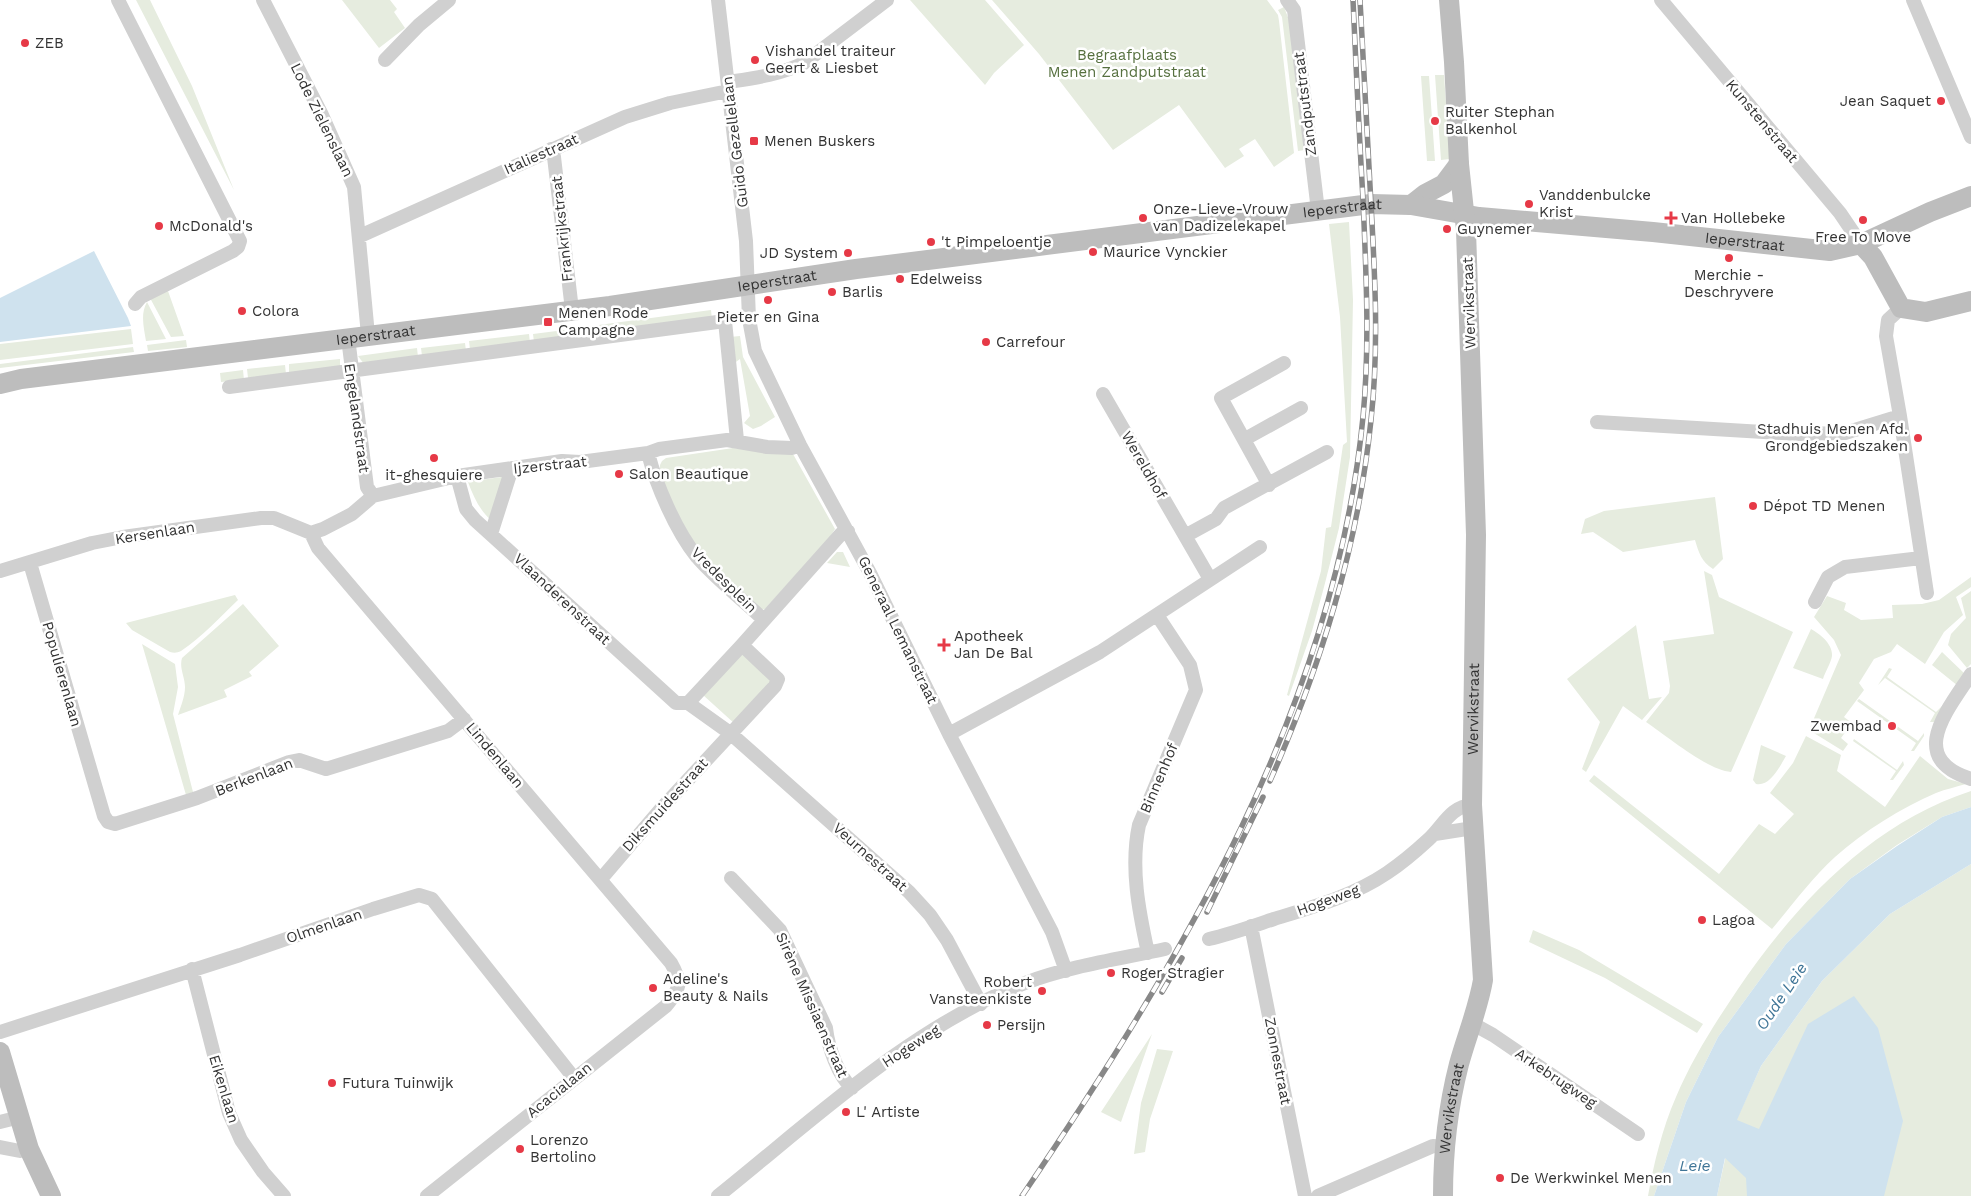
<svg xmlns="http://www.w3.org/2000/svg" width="1971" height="1196" viewBox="0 0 1971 1196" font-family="'Work Sans',sans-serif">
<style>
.green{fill:#e6ecdf}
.water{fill:#cfe2ee}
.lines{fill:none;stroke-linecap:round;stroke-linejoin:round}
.street{stroke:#d0d0d0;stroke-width:14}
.secondary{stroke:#bdbdbd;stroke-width:20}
.rail-casing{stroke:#888;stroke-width:5.5}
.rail{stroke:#fff;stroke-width:4;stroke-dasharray:11;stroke-linecap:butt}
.poi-dot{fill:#e63946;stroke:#fff;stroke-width:2}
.labels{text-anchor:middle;stroke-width:5;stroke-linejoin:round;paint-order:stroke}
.poi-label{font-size:15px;fill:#333;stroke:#fff;text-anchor:start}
.park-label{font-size:15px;fill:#56703f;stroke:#fff}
.street-label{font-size:15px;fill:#333;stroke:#fff}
.water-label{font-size:16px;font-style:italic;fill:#3f7597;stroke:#fff}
</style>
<rect width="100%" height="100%" fill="#fff"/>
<!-- green -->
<path class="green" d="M136,0H150L192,86L234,190Z
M342,0H390L397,9L394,12L405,28L379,48Z
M910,0H985L1024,45L994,73L985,85Z
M992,0H1267L1278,15L1279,21L1294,153L1274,167L1255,139L1239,149L1244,156L1225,168L1179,105L1113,150L1039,54Z
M1284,7L1289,20L1305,150L1298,151L1282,17L1278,10Z
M1435,75H1444L1450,159L1441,160Z
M1421,76H1429L1435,161H1427Z
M1349,222L1353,300L1350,457L1339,528L1324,587L1312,631L1289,696L1287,695L1321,571L1326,528L1331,527L1343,445L1347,442L1340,317L1329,224Z
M168,291L184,336L171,337L150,298Z
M147,302L166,339L146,341C144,328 140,314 147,302Z
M711,310L712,319L592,335L591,326Z
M588,327L589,335L534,342L533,334Z
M131,329L133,344L0,360V344Z
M529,334L530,343L470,350L469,341Z
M740,336L743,357L775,417L761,426L753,429L744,423L750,416L740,359L733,364L730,337Z
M186,340L187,347L148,351L147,345Z
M465,343L466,351L422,356L421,348Z
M133,347L134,352L0,368V364Z
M417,348L418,357L364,364L358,356Z
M340,359V366L289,374V364Z
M285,365L286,374L248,378L247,369Z
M243,370L244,380L221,382L220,373Z
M733,448L793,454L835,529L830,537L765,609L760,610L696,548L670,499L660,472V465L662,461L666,458Z
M508,476L493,522C480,511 474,498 468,482Z
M1715,497L1723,559L1713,569C1701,561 1699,553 1695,540L1623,552L1593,532L1581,534L1585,519L1604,511Z
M837,552H843L850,567L827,563Z
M1704,571L1712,575L1719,597L1793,632L1731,772C1707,770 1667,736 1646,722L1669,693L1670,686L1663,641L1714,634Z
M1971,577V587L1956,597L1963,615L1944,632L1925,664L1897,644L1891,652L1874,659L1859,683L1864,690L1844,717L1852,723L1841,738L1848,744L1843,751L1809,730L1841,655L1834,640L1814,617L1827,596L1846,603L1844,610L1861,620L1893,618L1892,605L1922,604L1939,600Z
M1971,591V664L1967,668L1948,645L1951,634L1966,618L1961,598Z
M235,595L238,600C220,617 202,637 181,651C177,653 174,653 170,652L132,630L126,623Z
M243,604L279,646L249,672L252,676L224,690L227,697L178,715C181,706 185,696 185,687C185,677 179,668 182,658Z
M1636,625L1649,699L1662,697L1642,720L1623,706L1586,772L1582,769L1600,722L1567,679Z
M1811,629C1820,634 1833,644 1832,656C1831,663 1825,672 1823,679L1793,668Z
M142,644L175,664L178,687L173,714L193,792L186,795Z
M1942,652L1965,674L1958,686L1932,665Z
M741,653L773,682L735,724L703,695Z
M1889,668L1892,669L1887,677L1936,712L1943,705L1944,708L1934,722H1930L1935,713L1885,678L1878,685Z
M1859,699L1918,741L1924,733V736L1914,751H1911L1916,743L1857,701Z
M1806,736L1841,755L1837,771L1885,807L1920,756L1948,779L1966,784C1956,787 1946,789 1936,793C1901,808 1864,831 1835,857C1812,878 1792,905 1772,929L1589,781L1594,775L1719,874L1759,824L1775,834L1794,814L1770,793L1793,763Z
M1854,739L1897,770L1903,761L1904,765L1893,780H1890L1896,771L1853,741Z
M1761,745L1786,756C1780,766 1770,787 1756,784L1753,780Z
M1971,791V807L1942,817L1897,845L1850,879L1786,944L1718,1037L1686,1102L1654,1196H1648C1654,1163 1662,1129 1676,1097C1692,1059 1715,1023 1738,989C1796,904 1870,824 1971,791Z
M1971,864V1196H1717L1731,1132L1761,1066L1822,981L1890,914Z
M1533,930L1579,950L1703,1024L1697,1033L1605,978L1529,942Z
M1152,1034L1121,1122L1101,1112Z
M1157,1049L1173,1051L1150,1119L1145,1152L1134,1154L1141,1103Z"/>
<!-- water -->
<path class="water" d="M94,251L128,318L131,326L0,342V298Z
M1971,807V864L1890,914L1822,981L1761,1066L1737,1120L1759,1129L1808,1024L1854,996L1878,1028L1903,1121L1884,1196H1747L1746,1178L1725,1158L1717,1196H1654L1686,1102L1718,1037L1786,944L1850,879L1897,846L1942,817Z"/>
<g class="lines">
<!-- street -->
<path class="street" d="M118,0L240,241L238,247L233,251L141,297L135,304
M263,0L322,115L354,187L368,335
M718,0L746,241L749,319L755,351L800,445L870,573L949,734L1052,932L1066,971
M1287,0L1294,10L1318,211
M1661,0L1840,213L1861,244
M1913,0L1971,137
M385,60L419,25L449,0
M728,82C755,78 779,75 804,63L887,0
M551,149L554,157L572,310
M360,236L625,117L670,103L728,91
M1901,308L1888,320L1886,336L1900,416L1927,593
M348,338L367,487L373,496
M229,387L725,321L737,440
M1103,394L1210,579
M1597,422L1797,434L1845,433L1900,416
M1245,439L1301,408
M648,453C656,485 676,531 697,557C715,578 744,601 764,620
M457,476L466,509L475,520L676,703H688
M1269,485L1221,398L1284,363
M311,533L318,548L671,963C683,984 680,988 666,1006L427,1196
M311,533L323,529L352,514L373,496L457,476L562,461L580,462L648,453L659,449L727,440L767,447L792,448L800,445
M491,534L512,468
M1185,536L1216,519L1224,508L1327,452
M30,563L104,816L108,822L115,824L197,798L289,762L299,760L326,769L448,731L464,719
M0,571L92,543L123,537L261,518H274L311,533
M1815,602L1828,577L1845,567L1921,558
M1971,674C1947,711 1906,758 1971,779
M688,703L730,733L909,892L930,915L947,940L981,1004
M688,703L742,645L841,534L848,531
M949,734L1100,652L1260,547
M1435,834L1473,828
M731,878L780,930L826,1028C828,1046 838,1076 852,1088
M601,879L660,810L775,686L778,679L742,645
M1251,926L1305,1196
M1209,939C1231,934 1253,926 1274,919C1313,907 1353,896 1387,873C1402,863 1416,851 1429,839C1443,826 1451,806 1472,805
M1148,953C1139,912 1130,867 1139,825L1196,690L1190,665L1157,615
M192,969L229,1113L241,1140L263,1172L284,1196
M1473,1024L1493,1035L1638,1134
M0,1032L240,955L373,909L419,895L432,899L574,1078
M0,1122L20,1117
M0,1147L20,1151L29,1149
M718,1196C813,1120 911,1027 1025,983C1070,966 1119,959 1165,949
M1318,1196L1433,1146L1445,1147"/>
<!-- secondary -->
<g class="secondary">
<path d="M1411,205L1425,194L1444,184L1459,164"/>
<path d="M1861,244L1873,257L1901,308L1926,312L1971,301"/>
<path id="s1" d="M0,384L21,379L610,306L856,269L1371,204L1411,205L1479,217L1653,232L1830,251L1861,244L1930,212L1971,196"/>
<path d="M0,1052L29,1149L51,1196"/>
<path id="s2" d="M1443,1196C1443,1151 1448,1107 1459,1064C1467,1035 1478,1009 1483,980L1472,805L1476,535L1466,230L1459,164L1454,62L1449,0"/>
</g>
<!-- rail casing -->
<g class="rail-casing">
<path id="rail" d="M1270,781C1321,665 1358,547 1371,420C1379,348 1375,276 1371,204C1367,136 1364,68 1360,0
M1207,912L1263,797
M1162,992L1182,958
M1022,1196C1181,961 1335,706 1363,417C1370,344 1366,271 1363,199C1359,132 1356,66 1353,0"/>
</g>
<!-- rail -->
<use href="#rail" class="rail"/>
</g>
<!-- markers -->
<g class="poi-dot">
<circle cx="25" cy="43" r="5"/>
<circle cx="755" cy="60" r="5"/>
<circle cx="1941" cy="101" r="5"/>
<circle cx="1435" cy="121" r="5"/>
<rect x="749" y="136" width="10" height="10" rx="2.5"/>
<circle cx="1529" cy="204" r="5"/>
<circle cx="1143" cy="218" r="5"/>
<path d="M1668.5 210.5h5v5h5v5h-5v5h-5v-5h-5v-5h5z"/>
<circle cx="1863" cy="220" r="5"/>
<circle cx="159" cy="226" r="5"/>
<circle cx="1447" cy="229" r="5"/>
<circle cx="931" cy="242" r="5"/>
<circle cx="1093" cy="252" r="5"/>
<circle cx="848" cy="253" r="5"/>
<circle cx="1729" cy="258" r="5"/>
<circle cx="900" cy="279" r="5"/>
<circle cx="832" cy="292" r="5"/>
<circle cx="768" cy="300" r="5"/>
<circle cx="242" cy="311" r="5"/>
<rect x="543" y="317" width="10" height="10" rx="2.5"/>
<circle cx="986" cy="342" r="5"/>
<circle cx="1918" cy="438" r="5"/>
<circle cx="434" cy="458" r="5"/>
<circle cx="619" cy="474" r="5"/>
<circle cx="1753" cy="506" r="5"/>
<path d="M941.5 637.5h5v5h5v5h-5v5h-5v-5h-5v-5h5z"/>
<circle cx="1892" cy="726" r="5"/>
<circle cx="1702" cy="920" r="5"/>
<circle cx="1111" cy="973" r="5"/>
<circle cx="653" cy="988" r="5"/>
<circle cx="1042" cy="991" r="5"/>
<circle cx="987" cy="1025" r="5"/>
<circle cx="332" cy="1083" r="5"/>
<circle cx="846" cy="1112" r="5"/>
<circle cx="520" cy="1149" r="5"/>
<circle cx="1500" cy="1178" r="5"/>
</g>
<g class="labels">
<!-- poi labels -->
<g class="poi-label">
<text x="35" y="48">ZEB</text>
<text x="765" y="56">Vishandel traiteur<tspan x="765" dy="17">Geert &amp; Liesbet</tspan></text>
<text x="1931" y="106" text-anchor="end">Jean Saquet</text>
<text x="1445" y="117">Ruiter Stephan<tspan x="1445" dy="17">Balkenhol</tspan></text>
<text x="764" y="146">Menen Buskers</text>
<text x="1539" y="200">Vanddenbulcke<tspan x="1539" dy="17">Krist</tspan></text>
<text x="1153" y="214">Onze-Lieve-Vrouw<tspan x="1153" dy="17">van Dadizelekapel</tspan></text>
<text x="1681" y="223">Van Hollebeke</text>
<text x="169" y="231">McDonald's</text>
<text x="1457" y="234">Guynemer</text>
<text x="1863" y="242" text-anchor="middle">Free To Move</text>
<text x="941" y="247">'t Pimpeloentje</text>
<text x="1103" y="257">Maurice Vynckier</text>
<text x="838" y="258" text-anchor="end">JD System</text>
<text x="1729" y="280" text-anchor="middle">Merchie -<tspan x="1729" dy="17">Deschryvere</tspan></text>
<text x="910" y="284">Edelweiss</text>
<text x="842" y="297">Barlis</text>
<text x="252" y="316">Colora</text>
<text x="558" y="318">Menen Rode<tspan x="558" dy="17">Campagne</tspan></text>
<text x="768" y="322" text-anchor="middle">Pieter en Gina</text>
<text x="996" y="347">Carrefour</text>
<text x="1908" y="434" text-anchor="end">Stadhuis Menen Afd.<tspan x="1908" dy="17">Grondgebiedszaken</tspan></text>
<text x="629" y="479">Salon Beautique</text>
<text x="434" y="480" text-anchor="middle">it-ghesquiere</text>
<text x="1763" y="511">Dépot TD Menen</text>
<text x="954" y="641">Apotheek<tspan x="954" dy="17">Jan De Bal</tspan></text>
<text x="1882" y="731" text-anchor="end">Zwembad</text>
<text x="1712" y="925">Lagoa</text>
<text x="1121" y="978">Roger Stragier</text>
<text x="663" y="984">Adeline's<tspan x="663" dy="17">Beauty &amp; Nails</tspan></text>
<text x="1032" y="987" text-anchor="end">Robert<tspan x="1032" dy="17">Vansteenkiste</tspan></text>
<text x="997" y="1030">Persijn</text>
<text x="342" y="1088">Futura Tuinwijk</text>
<text x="856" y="1117">L' Artiste</text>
<text x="530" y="1145">Lorenzo<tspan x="530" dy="17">Bertolino</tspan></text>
<text x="1510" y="1183">De Werkwinkel Menen</text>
</g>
<!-- park labels -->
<g class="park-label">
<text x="1127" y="60">Begraafplaats<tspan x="1127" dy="17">Menen Zandputstraat</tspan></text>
</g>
<!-- street labels -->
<g class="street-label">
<text transform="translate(1305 104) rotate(-97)" y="5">Zandputstraat</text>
<text transform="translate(322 120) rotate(64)" y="5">Lode Zielenslaan</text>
<text transform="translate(1762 121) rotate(50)" y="5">Kunstenstraat</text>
<text transform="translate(735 142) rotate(-97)" y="5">Guido Gezellelaan</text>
<text transform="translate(541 154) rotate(-24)" y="5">Italiestraat</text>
<text dy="5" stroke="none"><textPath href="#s1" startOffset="1354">Ieperstraat</textPath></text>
<text transform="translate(562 229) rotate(-96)" y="5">Frankrijkstraat</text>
<text dy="5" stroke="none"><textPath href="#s1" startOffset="1759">Ieperstraat</textPath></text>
<text dy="5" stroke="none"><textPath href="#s1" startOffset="784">Ieperstraat</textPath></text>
<text transform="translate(1469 303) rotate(-92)" y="5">Wervikstraat</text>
<text dy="5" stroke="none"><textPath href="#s1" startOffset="379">Ieperstraat</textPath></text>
<text transform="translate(357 418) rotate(82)" y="5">Engelandstraat</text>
<text transform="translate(550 465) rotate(-6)" y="5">Ijzerstraat</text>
<text transform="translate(1144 465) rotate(60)" y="5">Wereldhof</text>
<text transform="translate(155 533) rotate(-9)" y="5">Kersenlaan</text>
<text transform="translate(724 580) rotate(45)" y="5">Vredesplein</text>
<text transform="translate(562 599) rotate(43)" y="5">Vlaanderenstraat</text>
<text transform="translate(898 630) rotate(64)" y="5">Generaal Lemanstraat</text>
<text transform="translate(62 674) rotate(74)" y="5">Populierenlaan</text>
<text dy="5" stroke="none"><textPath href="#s2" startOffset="492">Wervikstraat</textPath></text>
<text transform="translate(495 755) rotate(50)" y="5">Lindenlaan</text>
<text transform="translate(254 777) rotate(-21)" y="5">Berkenlaan</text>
<text transform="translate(1159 778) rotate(-67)" y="5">Binnenhof</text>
<text transform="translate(665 805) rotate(-48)" y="5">Diksmuidestraat</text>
<text transform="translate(870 857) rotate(42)" y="5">Veurnestraat</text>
<text transform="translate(1328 900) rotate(-20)" y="5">Hogeweg</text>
<text transform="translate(324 926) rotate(-19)" y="5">Olmenlaan</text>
<text transform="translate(812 1005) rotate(66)" y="5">Sirène Missiaenstraat</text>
<text transform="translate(911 1046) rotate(-33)" y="5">Hogeweg</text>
<text transform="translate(1278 1061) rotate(79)" y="5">Zonnestraat</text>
<text transform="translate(1556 1078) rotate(34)" y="5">Arkebrugweg</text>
<text transform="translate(224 1089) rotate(73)" y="5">Eikenlaan</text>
<text transform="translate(559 1090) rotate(-39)" y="5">Acacialaan</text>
<text dy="5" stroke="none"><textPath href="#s2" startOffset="88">Wervikstraat</textPath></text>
</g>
<!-- water labels -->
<g class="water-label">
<text transform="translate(1781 996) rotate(-56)" y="6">Oude Leie</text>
<text x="1695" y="1171">Leie</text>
</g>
</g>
</svg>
